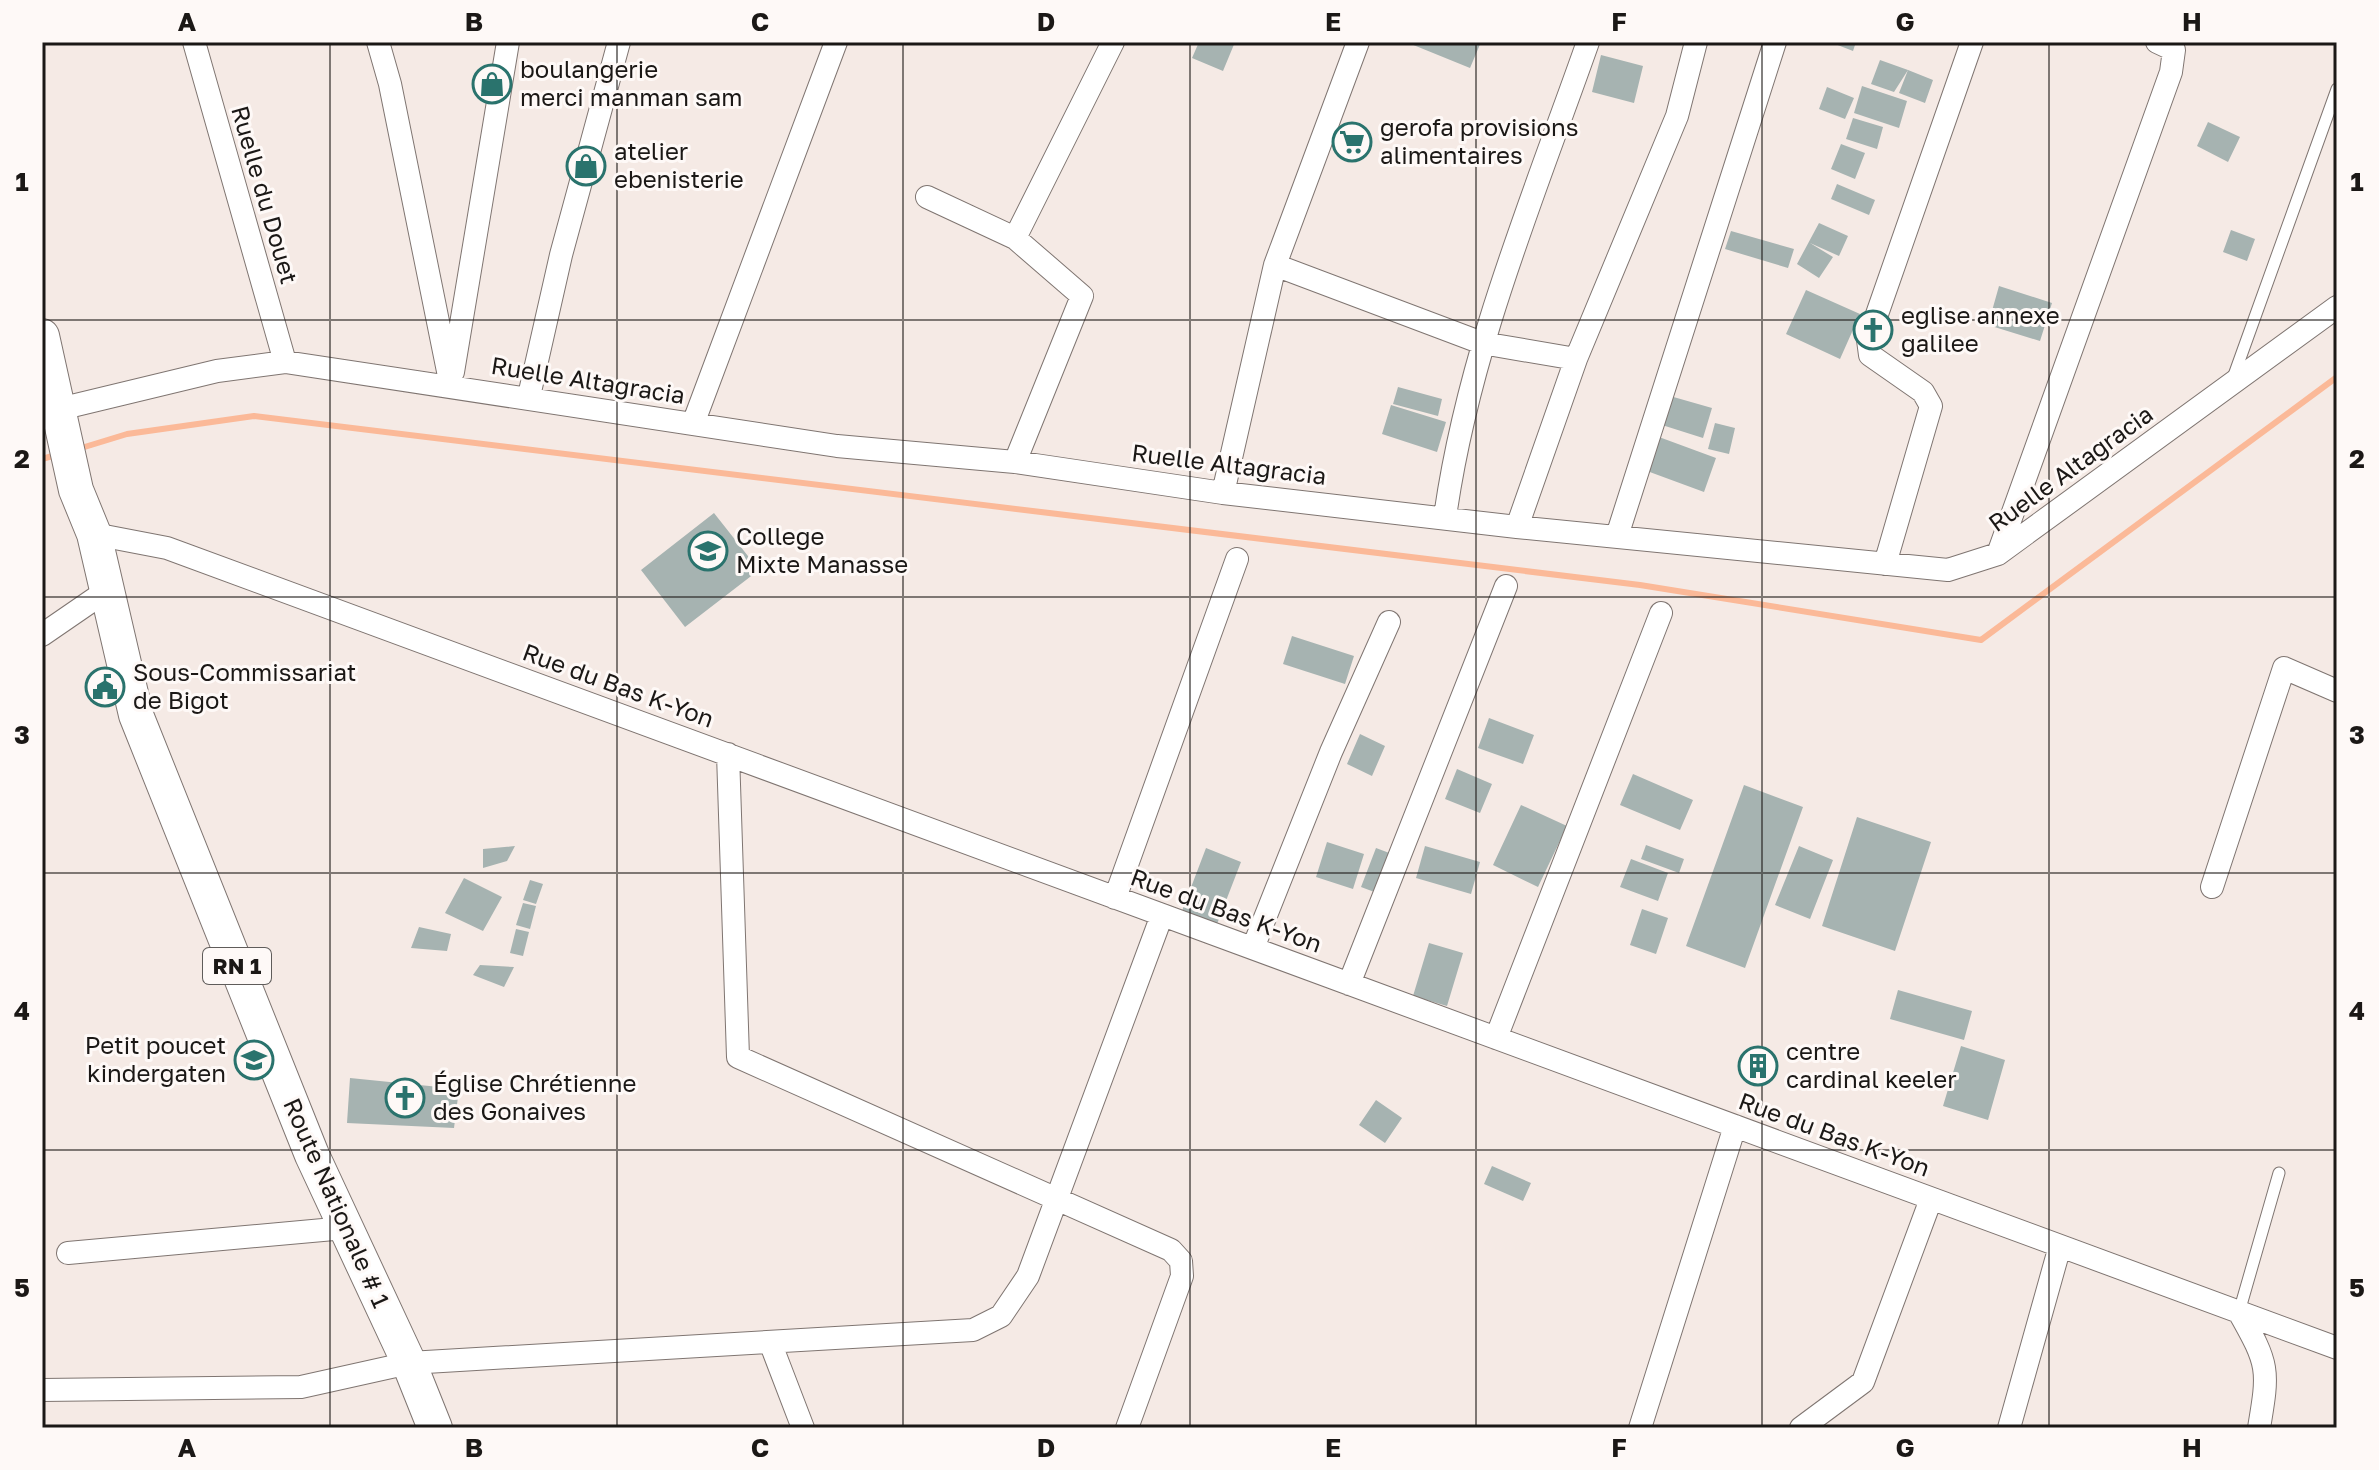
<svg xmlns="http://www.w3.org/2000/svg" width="2379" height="1470" viewBox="0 0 2379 1470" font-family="'Golos Text',sans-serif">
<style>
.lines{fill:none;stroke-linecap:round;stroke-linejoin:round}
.stream{stroke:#fbb998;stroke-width:6}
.building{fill:#a6b3b1}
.service-casing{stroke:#7f7571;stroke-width:13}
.minor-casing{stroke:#7f7571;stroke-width:24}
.primary-casing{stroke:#7f7571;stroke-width:36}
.service{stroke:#fff;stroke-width:11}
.minor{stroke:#fff;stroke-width:22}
.primary{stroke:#fff;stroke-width:34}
.grid{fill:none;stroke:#1b1816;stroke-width:2;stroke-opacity:0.55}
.labels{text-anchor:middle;stroke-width:6;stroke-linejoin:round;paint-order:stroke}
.shield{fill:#fef9f7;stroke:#5f5c5a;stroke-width:2}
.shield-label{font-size:22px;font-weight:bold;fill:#1b1816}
.poi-label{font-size:24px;fill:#1b1816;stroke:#fef9f7;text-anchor:start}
.street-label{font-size:24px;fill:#1b1816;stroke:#fef9f7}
.neatline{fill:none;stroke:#1b1816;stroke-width:3}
.grid-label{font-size:26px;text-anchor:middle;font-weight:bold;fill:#1b1816}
</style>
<rect width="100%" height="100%" fill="#f5eae5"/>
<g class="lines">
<!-- stream -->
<path class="stream" d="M78,449L127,434L254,416L1640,585L1981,640L2337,377
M42,459L56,455"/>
</g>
<!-- building -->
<path class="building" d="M1199,42H1235L1223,71L1192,58Z
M1406,42H1481L1470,68Z
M1830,42H1856L1853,51Z
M1601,55L1643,66L1634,103L1592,92Z
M1880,60L1908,70L1894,92L1871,84Z
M1908,70L1933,80L1925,103L1899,93Z
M1862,86L1907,101L1899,128L1854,113Z
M1827,87L1854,98L1845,119L1819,109Z
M1853,118L1883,127L1877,149L1846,139Z
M2208,122L2240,137L2228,162L2197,146Z
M1841,144L1865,153L1855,179L1831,169Z
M1837,184L1875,200L1869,215L1831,199Z
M1819,223L1848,236L1839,256L1810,243L1833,257L1819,278L1797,264Z
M2231,230L2255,239L2247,261L2223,252Z
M1731,231L1794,249L1788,268L1725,249Z
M1999,286L2052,303L2040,341L1988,325Z
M1806,290L1860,314L1840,359L1786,334Z
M1398,387L1442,399L1438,416L1393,404Z
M1670,396L1712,408L1703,438L1662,425Z
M1391,405L1446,422L1437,452L1382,434Z
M1715,423L1735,428L1729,454L1708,449Z
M1659,437L1716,458L1704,492L1647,471Z
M714,513L759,570L685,627L641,570Z
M1292,636L1354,656L1345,684L1283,664Z
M1489,718L1534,735L1523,764L1478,748Z
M1360,734L1385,746L1372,776L1347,764Z
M1457,769L1492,784L1480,813L1445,799Z
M1633,774L1693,800L1680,830L1620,805Z
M1744,785L1803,807L1745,968L1686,946Z
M1521,805L1567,826L1538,887L1493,865Z
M1857,817L1931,842L1895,951L1822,926Z
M1327,842L1364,854L1353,889L1316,877Z
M1646,845L1684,859L1679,873L1641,859Z
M515,846L507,861L483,868V849Z
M1425,846L1480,862L1471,894L1416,878Z
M1799,846L1833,860L1810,919L1775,905Z
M1206,848L1241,862L1217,924L1182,911Z
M1376,848L1392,854L1377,893L1361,887Z
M1631,859L1668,873L1658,901L1620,887Z
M464,878L502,897L483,931L445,913Z
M530,880L543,884L536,904L523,900Z
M523,903L536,906L530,929L516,925Z
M1642,909L1668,918L1656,954L1630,945Z
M419,927L451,934L447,951L411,948Z
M516,929L529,932L523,956L510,953Z
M1429,943L1463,953L1447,1006L1413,996Z
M480,965L514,967L504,987L473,975Z
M1898,990L1972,1011L1964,1040L1890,1019Z
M1961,1046L2005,1060L1988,1120L1943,1106Z
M1759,1058L1766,1068L1756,1073L1750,1063Z
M350,1078L459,1089L454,1128L347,1123Z
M1376,1100L1402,1118L1385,1143L1359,1125Z
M1492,1166L1531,1183L1523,1201L1484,1184Z"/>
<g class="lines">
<!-- service casing -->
<g class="service-casing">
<path id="service" d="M2233,378L2337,89
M2239,1312L2279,1173"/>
</g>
<!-- minor casing -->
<g class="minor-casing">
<path id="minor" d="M194,42L285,362
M378,42L390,84L451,386
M927,197L1015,238L1082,296L1015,462
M1015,238L1113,42
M1275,265L1482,343L1576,359
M453,372L508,42
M529,396L561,255L619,42
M47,412L217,371L285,362L837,446L1015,462L1223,493L1517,527L1948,570L1998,554L2337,307
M693,424L836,42
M1223,493L1275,265L1358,42
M1445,517C1468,352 1533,198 1588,42
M1517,527L1576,359L1677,116L1696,42
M94,534L167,548L2337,1348
M1617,536L1775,42
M1998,554L2171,72L2174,50L2157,42
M1885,564L1931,406L1923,392L1870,355L1868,340L1972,42
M42,635L106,591
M728,754L738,1057L1171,1250L1181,1261L1182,1276L1127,1428
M2212,887L2284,668L2337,691
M1115,898L1237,559
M1253,948L1331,752L1389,622
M1349,984L1506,586
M1496,1038L1661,613
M68,1253L345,1228
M2239,1312C2269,1365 2269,1369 2259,1428
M770,1342L803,1428
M42,1390L301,1387L409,1363L973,1330L1001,1316L1028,1276L1162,915
M1640,1428L1735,1126
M1801,1428L1863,1382L1931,1199
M2009,1428L2060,1246"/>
</g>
<!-- primary casing -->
<g class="primary-casing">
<path id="primary" d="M42,336L76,490L94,534L136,715L312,1155L409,1363L435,1428"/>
</g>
<!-- service -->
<use href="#service" class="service"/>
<!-- minor -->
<use href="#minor" class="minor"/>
<!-- primary -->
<use href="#primary" class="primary"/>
</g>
<!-- grid -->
<path class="grid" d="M330,42V1428M617,42V1428M903,42V1428M1190,42V1428M1476,42V1428M1762,42V1428M2049,42V1428M42,320H2337M42,597H2337M42,873H2337M42,1150H2337"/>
<!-- icons -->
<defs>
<g id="shop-ring" transform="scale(2)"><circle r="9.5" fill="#fef9f7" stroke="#2a736d" stroke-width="1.5"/><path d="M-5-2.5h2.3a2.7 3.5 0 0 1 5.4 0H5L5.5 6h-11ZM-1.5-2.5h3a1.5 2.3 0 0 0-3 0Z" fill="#2a736d"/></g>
<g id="supermarket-ring" transform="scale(2)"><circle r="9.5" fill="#fef9f7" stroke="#2a736d" stroke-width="1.5"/><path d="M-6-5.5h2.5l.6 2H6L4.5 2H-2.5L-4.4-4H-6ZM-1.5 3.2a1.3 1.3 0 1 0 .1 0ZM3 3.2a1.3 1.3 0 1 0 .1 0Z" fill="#2a736d"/></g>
<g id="church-ring" transform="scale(2)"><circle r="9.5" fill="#fef9f7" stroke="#2a736d" stroke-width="1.5"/><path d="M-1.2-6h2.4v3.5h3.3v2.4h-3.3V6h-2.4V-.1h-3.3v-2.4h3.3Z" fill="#2a736d"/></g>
<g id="school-ring" transform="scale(2)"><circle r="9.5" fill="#fef9f7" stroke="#2a736d" stroke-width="1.5"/><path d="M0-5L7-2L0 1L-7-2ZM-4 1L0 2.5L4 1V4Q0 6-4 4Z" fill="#2a736d"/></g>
<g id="civic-ring" transform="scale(2)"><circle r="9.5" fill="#fef9f7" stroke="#2a736d" stroke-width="1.5"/><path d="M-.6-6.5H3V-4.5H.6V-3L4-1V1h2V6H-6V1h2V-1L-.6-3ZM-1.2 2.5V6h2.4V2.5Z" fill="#2a736d"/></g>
<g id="building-ring" transform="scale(2)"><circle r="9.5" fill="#fef9f7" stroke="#2a736d" stroke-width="1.5"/><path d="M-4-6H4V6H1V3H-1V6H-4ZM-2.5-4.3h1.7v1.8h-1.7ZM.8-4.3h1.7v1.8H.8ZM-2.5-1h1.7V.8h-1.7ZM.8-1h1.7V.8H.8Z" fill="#2a736d"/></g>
</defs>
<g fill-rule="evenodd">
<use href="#shop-ring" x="492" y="84"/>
<use href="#supermarket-ring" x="1352" y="142"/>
<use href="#shop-ring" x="586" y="166"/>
<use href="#church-ring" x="1873" y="330"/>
<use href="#school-ring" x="708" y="551"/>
<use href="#civic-ring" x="105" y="687"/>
<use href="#school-ring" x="254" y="1060"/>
<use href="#building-ring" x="1758" y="1066"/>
<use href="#church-ring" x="405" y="1098"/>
</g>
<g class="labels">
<!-- shield labels -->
<rect class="shield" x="203" y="948" width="68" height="36" rx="6"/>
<g class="shield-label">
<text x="237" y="974">RN 1</text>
</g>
<!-- poi labels -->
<g class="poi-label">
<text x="520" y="78">boulangerie<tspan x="520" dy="28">merci manman sam</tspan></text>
<text x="1380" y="136">gerofa provisions<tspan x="1380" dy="28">alimentaires</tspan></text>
<text x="614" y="160">atelier<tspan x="614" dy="28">ebenisterie</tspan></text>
<text x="1901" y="324">eglise annexe<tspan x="1901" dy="28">galilee</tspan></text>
<text x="736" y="545">College<tspan x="736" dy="28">Mixte Manasse</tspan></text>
<text x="133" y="681">Sous-Commissariat<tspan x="133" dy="28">de Bigot</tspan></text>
<text x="226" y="1054" text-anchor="end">Petit poucet<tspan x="226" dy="28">kindergaten</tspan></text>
<text x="1786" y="1060">centre<tspan x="1786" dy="28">cardinal keeler</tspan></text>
<text x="433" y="1092">Église Chrétienne<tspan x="433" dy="28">des Gonaives</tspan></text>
</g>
<!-- street labels -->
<g class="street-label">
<text transform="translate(264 195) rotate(74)" y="8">Ruelle du Douet</text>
<text transform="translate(588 381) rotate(9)" y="8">Ruelle Altagracia</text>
<text transform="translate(1229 465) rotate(7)" y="8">Ruelle Altagracia</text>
<text transform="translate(2071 469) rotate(-36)" y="8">Ruelle Altagracia</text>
<text transform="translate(618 686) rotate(20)" y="8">Rue du Bas K-Yon</text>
<text transform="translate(1226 911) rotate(20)" y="8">Rue du Bas K-Yon</text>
<text transform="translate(1834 1135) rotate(20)" y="8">Rue du Bas K-Yon</text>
<text transform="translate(336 1203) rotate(66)" y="8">Route Nationale # 1</text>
</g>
</g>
<!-- border -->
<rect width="2379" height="1470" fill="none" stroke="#fef9f7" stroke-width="88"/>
<rect x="44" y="44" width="2291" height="1382" class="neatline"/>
<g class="grid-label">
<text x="187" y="31">A</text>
<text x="474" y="31">B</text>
<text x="760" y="31">C</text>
<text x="1046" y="31">D</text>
<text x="1333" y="31">E</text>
<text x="1619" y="31">F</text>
<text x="1905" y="31">G</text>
<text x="2192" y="31">H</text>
<text x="22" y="191">1</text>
<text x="2357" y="191">1</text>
<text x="22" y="468">2</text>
<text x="2357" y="468">2</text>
<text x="22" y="744">3</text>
<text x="2357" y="744">3</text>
<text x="22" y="1020">4</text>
<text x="2357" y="1020">4</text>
<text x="22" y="1297">5</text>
<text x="2357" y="1297">5</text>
<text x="187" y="1457">A</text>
<text x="474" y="1457">B</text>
<text x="760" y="1457">C</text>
<text x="1046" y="1457">D</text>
<text x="1333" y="1457">E</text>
<text x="1619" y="1457">F</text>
<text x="1905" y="1457">G</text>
<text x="2192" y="1457">H</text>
</g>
</svg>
